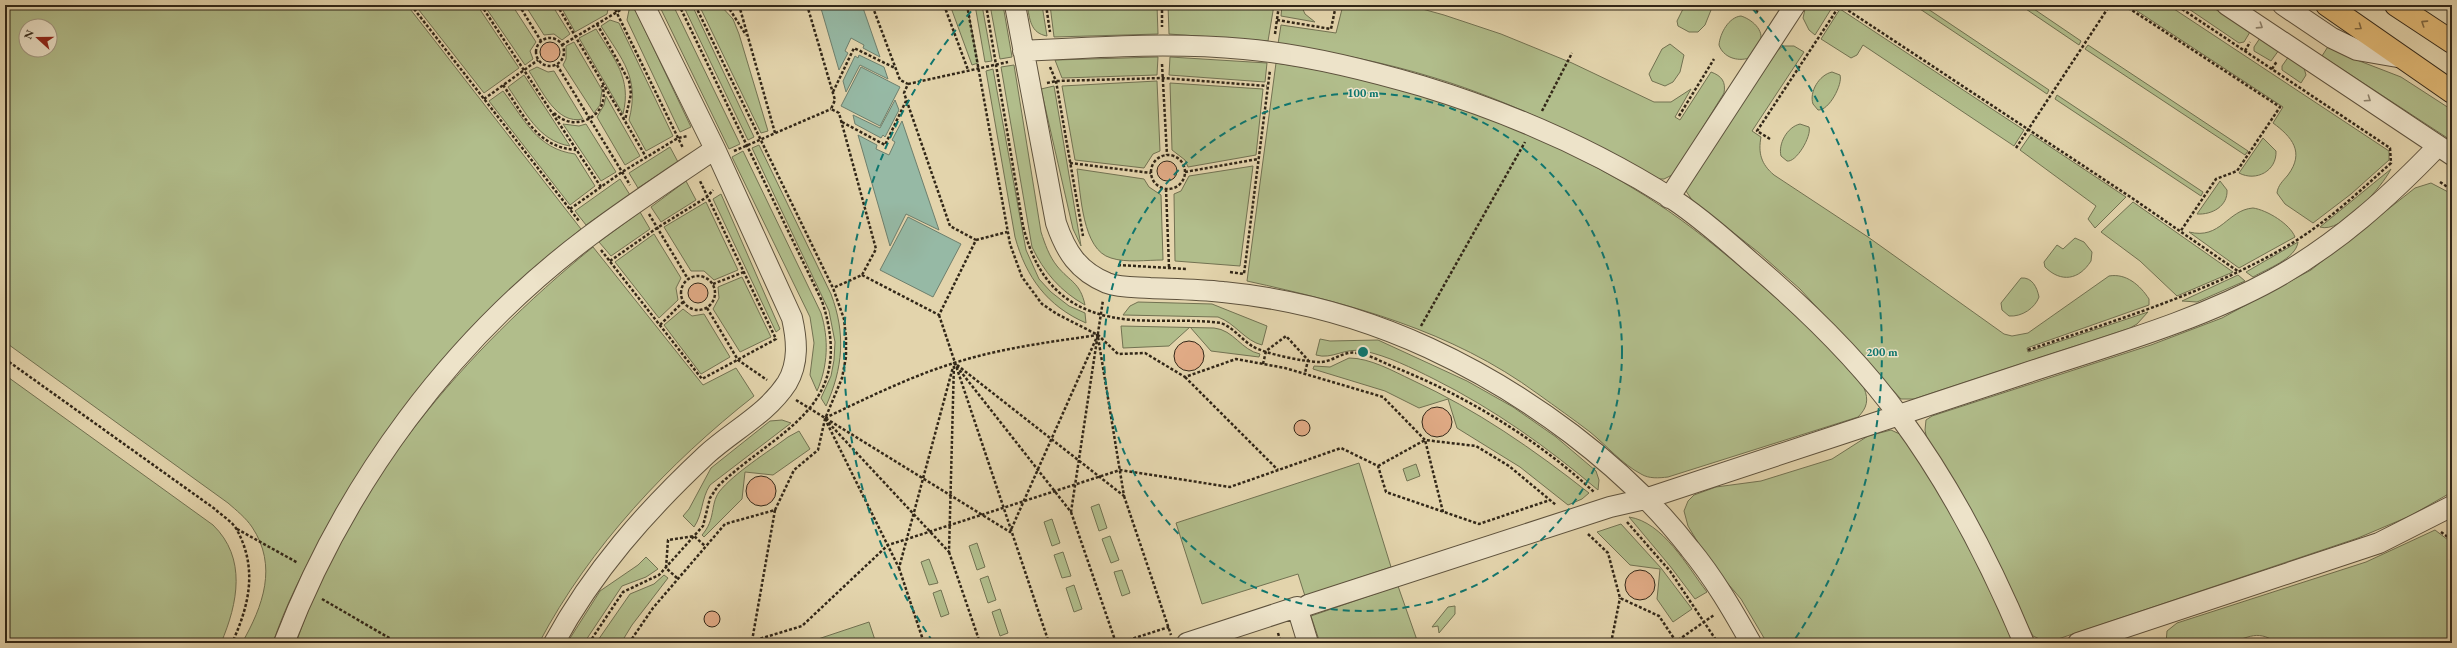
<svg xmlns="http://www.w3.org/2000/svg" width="2457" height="648" viewBox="0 0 2457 648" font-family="'EB Garamond',serif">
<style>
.green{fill:#b1bd8b;stroke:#727252;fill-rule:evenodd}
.water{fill:#96b9a5;stroke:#6e7f6d}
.building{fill:#e1ab86;stroke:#322718}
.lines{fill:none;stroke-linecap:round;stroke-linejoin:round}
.minor-casing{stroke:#5e523d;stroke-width:22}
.major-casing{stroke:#322718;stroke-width:24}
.path{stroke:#322718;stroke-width:2.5;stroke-dasharray:3 2;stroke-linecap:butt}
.minor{stroke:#ede3c9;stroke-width:20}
.major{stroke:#e2ba76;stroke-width:22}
.oneway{stroke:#816942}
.oneway2{stroke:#908570}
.ring{fill:none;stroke:#0f766e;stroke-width:2;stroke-dasharray:7 5}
.centre{fill:#0f766e;stroke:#ede3c9;stroke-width:2}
.ring-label{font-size:12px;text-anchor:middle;font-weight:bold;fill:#0f766e;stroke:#ede3c9;stroke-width:3;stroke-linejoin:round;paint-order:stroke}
</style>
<rect width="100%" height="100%" fill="#e3d4ac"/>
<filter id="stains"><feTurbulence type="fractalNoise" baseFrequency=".005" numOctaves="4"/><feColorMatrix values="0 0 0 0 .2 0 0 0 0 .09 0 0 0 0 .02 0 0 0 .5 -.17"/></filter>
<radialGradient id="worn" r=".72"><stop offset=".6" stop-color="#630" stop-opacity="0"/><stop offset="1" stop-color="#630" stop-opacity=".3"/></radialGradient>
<!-- green -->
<path class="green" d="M5,5H407L581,229C556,250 529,271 505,294C431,363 370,447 322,536C304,570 285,606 273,643H242C263,606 278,566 252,527C246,518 236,510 228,503L5,342ZM26,26H50V50H26Z
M415,5H477L519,68L484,93Z
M484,5H512L536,42L530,51L533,59L525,65Z
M525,5H552L570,34L562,40L554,34L544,35Z
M560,5H609L607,14L575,32Z
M659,5H673L740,144L729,149Z
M683,5H692L754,137L748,140Z
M699,5H720L733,19L739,34L768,131L761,133Z
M950,5H967L978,63L972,65Z
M975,5H982L992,61L985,62Z
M990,5H1003L1012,57L1000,59Z
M1027,5H1042L1047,36C1030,33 1030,19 1027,5Z
M1050,5H1157L1158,34L1054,37Z
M1168,5H1274L1268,41L1169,34Z
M1282,5H1301L1305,14L1315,22L1281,16Z
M1343,5H1408L1444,15L1501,34L1572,63L1654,102H1671L1691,89L1675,117L1680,120L1711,72C1722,76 1726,82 1724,93L1674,174L1664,179H1659C1587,140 1514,102 1435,78C1384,62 1330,52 1278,44L1281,25L1336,33Z
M1685,5H1713L1705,25L1698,32H1689L1678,26L1677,21Z
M1806,5L1833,6L1815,35L1809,30L1803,18Z
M1914,5H1922L2049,90L2047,94Z
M2020,5H2028L2081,41L2079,45Z
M2128,5H2168L2389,151V160L2351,194L2313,223L2285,204L2277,193C2278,185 2283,181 2288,175C2305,152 2292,137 2273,123L2283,107Z
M2183,5H2209L2250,32L2244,42L2239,43Z
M634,7L691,127L680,132L627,20L629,10Z
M1840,9L2024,130L2014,146L1863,45L1857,55L1851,58L1821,39Z
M1741,16C1751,19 1765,30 1760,42C1758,47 1752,53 1749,58C1737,62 1723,57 1719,45C1720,33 1729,17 1741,16Z
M610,20L619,23L673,136L646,151L629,120C640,77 622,60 601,26Z
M596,29C614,59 632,78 623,114L579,38Z
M2260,38L2279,50L2271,61L2254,51V47Z
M574,42L602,90L600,105L594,113L563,65L566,59V46Z
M1670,44L1684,55L1680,72L1673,82L1665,86L1652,81L1649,74L1662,49Z
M2088,45L2248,151L2245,155L2085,49Z
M2329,45L2344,55L2401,77L2452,110V141L2322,56Z
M1783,46H1794L1804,52L1752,131L1761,137C1758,153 1761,164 1774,175L1868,237L2004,334L2012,336L2028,333L2109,276C2126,273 2140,285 2149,299V305L2027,348L2028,352L2148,312L2137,324L2130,328L1914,399H1901L1800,289L1758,252L1692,200L1686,191L1687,186L1778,50Z
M2289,56L2304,68L2306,75L2301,83L2282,70V66Z
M1158,57L1157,75L1062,78L1055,60Z
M1170,57L1267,63L1265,82L1169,75Z
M1276,63C1413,83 1552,132 1667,210C1702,234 1735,262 1767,290C1801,320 1835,352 1864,388C1869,400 1867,408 1858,417L1668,477C1659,478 1649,479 1641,474C1622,464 1606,445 1590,432C1573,419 1556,407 1538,394C1451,330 1351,304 1247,281Z
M1014,65L1041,232C1045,244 1049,256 1057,266C1070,282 1080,282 1085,305C1060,291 1044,272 1032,247L1001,67Z
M537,67L548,72L554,71L583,119C556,125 542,90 529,71Z
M993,69L1026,250L1039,279L1051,292L1069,306L1085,313L1086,323C1047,306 1026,277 1015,237L986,71Z
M1832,72L1840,75C1843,84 1829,111 1818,110L1813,104C1809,92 1819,75 1832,72Z
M524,75L570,146C538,141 525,111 508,87Z
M1157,81L1160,151L1153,154L1144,168L1075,160L1062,86Z
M1170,83L1263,89L1256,155L1188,167L1185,160L1172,150Z
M1054,86L1081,246L1073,229L1041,89Z
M503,91C524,119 537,149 575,154L595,186L570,205L489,101Z
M2057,95L2203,192L2201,196L2055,99Z
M606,96L640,156L625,165L597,117L604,105Z
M563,124L579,126L586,124L616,172L601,181Z
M1800,124L1809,127C1812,136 1796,163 1787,161L1781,156C1778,144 1787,127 1800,124Z
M2031,134L2126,197L2095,228L2088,219L2096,206L2020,150Z
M2263,138L2276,151C2277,171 2256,182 2239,173Z
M759,145L831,294C846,334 843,368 826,406L821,398L831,376L834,360L835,342L829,311L752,148Z
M670,147L678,162L638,188L629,173Z
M743,151L821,313C829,339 828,366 817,391L810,375L814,343L810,317L732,157Z
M1253,166L1240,266L1175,261L1174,194L1181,191L1189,176Z
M1077,169L1144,179L1149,187L1161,195L1163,260C1147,260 1126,263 1111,258C1082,250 1081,194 1077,169Z
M2391,169C2382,187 2341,234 2320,227Z
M620,179L630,195L586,225L575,211Z
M686,181L696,200L661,222L651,207Z
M2220,181L2227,190C2228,206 2212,215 2197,214Z
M2431,183L2452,194V492L2410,516L2358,538L2055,640L2044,641L2033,636L1927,440L1925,430L1926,420L1932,416L2151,345L2222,318L2311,270L2415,188Z
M721,194L780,329L776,332L713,199Z
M706,202L738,270L714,280L704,271H691L664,227Z
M2133,202L2233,272L2177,296L2140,261L2101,232Z
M2253,208C2267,210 2290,224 2295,237L2239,268L2189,232C2221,240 2227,210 2253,208Z
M640,212L650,229L611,256L599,242Z
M654,234L681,278L676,288L678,300L659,318L615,262Z
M2075,238L2084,242L2092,252L2091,261C2079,280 2061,283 2045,267L2044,262L2057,245L2063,249Z
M2298,242C2296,259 2266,269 2253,277L2246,272Z
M593,247L703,385L736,368L754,396C669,463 590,546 539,643H296C350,484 464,352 593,247Z
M2238,275L2245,281L2197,302L2182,301Z
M742,277L771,337L740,352L713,309L719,298L718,287Z
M2021,278C2032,277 2037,287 2039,297C2035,308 2022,317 2009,316L2002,310L2001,303Z
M1138,302L1212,304L1267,326L1262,345C1245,341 1235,323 1218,317L1123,315L1130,306Z
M683,309L692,316L704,314L730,357L701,374L664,325Z
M1121,326L1214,328C1234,330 1241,350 1260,354L1259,357L1211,351L1190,327L1169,346L1123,348Z
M1320,339L1330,341L1378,340L1467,381L1513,407L1556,437L1589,465L1596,471L1599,480L1598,490C1547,447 1494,409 1434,379C1412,368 1388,356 1364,351C1345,347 1332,360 1316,355Z
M1349,358C1370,358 1393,371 1412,380C1477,410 1533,449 1589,493L1582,499L1568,505L1520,467L1457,428L1448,399L1419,408L1385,391L1313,369L1314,366L1330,367Z
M5,375L213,525C247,558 238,603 221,643H5Z
M782,420L791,423L710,485C701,499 703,514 694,527L683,516L689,509L711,468L770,421Z
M1891,430L1904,436L1950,510L1984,574L2012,636L2011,643H1767L1741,599L1711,564L1688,526L1684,511L1688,501L1694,495L1716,487L1761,481L1832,459L1868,436Z
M799,431L810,449L773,475L745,472L742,499L704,537L702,535C716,519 710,505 719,492C734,473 768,452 788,437Z
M1359,463L1391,567L1305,596L1298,574L1202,604L1176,523Z
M1416,464L1420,476L1407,481L1403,469Z
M1099,504L1107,528L1099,531L1091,507Z
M1629,517C1663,522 1687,566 1707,592L1695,599L1670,566Z
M1052,519L1060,543L1052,546L1044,522Z
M1621,524L1661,568L1692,609L1673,622L1657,599L1660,569L1630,565L1597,532Z
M2435,530L2452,543V643H2277C2255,627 2246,641 2225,643C2206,645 2185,643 2166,643L2167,631L2177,623L2366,562Z
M1110,536L1119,560L1111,563L1102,539Z
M977,543L985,567L977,570L969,546Z
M1063,552L1071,576L1062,578L1054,555Z
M646,557L658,569L646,577L622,586L584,643H567L600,591L638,565Z
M929,559L938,583L929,585L921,562Z
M1122,570L1130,593L1122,596L1114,572Z
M664,575L668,578L632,625L621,643H596L630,594L654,584Z
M988,576L996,600L988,603L980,579Z
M1074,585L1082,609L1074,612L1066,588Z
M1398,586L1418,643H1320L1311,616Z
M941,590L949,614L941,617L933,593Z
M1455,606V614L1439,633L1438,626L1432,627L1448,607Z
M1000,609L1008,633L1000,636L992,612Z
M869,622L876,643H806Z"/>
<!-- water -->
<path class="water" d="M820,5H862L880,57L863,48L864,45L851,38L845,51L848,53L839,70Z
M859,55L884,67L888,79L860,65L846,92L843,81L855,56L858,58Z
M861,67L900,87L880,126L841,106Z
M895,100L899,110L885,137L883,135L881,138L855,124L853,115L880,128Z
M902,121L939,230L906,214L890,246L858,135L877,145L876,149L889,155L895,142L892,140Z
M908,217L961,244L933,297L880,270Z"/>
<!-- building -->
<path class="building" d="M540 52a10 10 0 1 1 20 0a10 10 0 1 1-20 0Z
M1157 171a10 10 0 1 1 20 0a10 10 0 1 1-20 0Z
M688 293a10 10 0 1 1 20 0a10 10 0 1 1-20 0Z
M1174 356a15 15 0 1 1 30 0a15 15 0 1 1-30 0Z
M1422 422a15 15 0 1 1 30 0a15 15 0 1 1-30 0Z
M1294 428a8 8 0 1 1 16 0a8 8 0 1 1-16 0Z
M746 491a15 15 0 1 1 30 0a15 15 0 1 1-30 0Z
M1625 585a15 15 0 1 1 30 0a15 15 0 1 1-30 0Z
M704 619a8 8 0 1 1 16 0a8 8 0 1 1-16 0Z"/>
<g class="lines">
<!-- minor casing -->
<g class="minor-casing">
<path id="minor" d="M1015,5L1056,223C1066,252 1078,271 1107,283C1120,288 1135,287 1150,288C1174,289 1199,289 1223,292C1294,299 1364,318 1429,348C1526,393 1625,465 1690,549C1714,578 1733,611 1751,643
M2227,5L2452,155
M2283,5L2332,38L2357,50L2403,58
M1023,51C1097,47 1170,42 1244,49C1304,54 1364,69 1422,86C1511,113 1595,150 1674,200C1701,218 1727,241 1752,263C1806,309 1859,360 1900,417C1951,486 1991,564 2024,643
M1669,198L1795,5
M1308,605L1610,507L1645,499C1771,457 1897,416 2023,374C2107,346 2196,322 2274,279C2337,244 2389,197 2438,146
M284,643C345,484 451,340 588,237C629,206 672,178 715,149
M554,643C593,571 646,511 706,455C732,431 767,414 787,383C799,363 797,340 792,318L715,149L644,5
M1187,643L1297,607L1308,643
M2078,643L2379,543L2452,506"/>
</g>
<!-- major casing -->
<g class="major-casing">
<path id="major" d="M2327,5L2452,92
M2396,5L2452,42"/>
</g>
<!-- path -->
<path class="path" d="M411,5L579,221
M481,5L601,187
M519,5L541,41
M557,5L646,157
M613,5L683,148
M727,5L746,35
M739,5L775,133
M807,5L835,100L831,109L839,113L876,249L862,275L833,288
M944,5L968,70
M967,5L1010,244L1022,277L1042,304L1057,314L1098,335L1118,354L1145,353L1185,377L1236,359L1285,368L1383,397L1425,440L1476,446L1509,466L1556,505
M986,5L1023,226C1038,285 1070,315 1133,320C1162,322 1192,319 1221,323C1234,328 1241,339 1252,346C1265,354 1305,362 1320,362C1333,362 1344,350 1357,353C1370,355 1382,362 1394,367C1465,395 1540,441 1595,493
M1046,5L1050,32
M1162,5V27
M1840,5L2132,198L2239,272
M2124,5L2280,107L2237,171L2216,179L2180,232
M1756,13L1761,5
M1277,20L1331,29L1336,5
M597,24L629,81L631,94L625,120
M1275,34L1279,5
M536 52a14 14 0 1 1 28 0a14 14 0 1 1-28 0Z
M562,45L627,6
M2245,51L2250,42
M1162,64L1167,155
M557,65L630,185
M1050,67L1056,81L1083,236
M2272,69L2277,61
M1047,83L1056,81L1163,78L1267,86
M908,84L1008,62
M503,85C524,115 536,147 576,150
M833,92L854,48L895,68
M484,99L538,60
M1542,111L1572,53
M554,113C576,135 612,114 602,85
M1679,116L1714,59
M842,122L885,145L906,101
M1770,139L1757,131L1840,5
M2016,148L2110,5
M734,151L831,109
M1151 172a17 17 0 1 1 34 0a17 17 0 1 1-34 0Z
M1070,163L1151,173
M1185,172L1258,159
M2440,182L2452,190
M1166,189L1169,267
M570,209L622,172L678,138L688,136
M649,214L688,279
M976,240L1007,232
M601,250L702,379L776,339L700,181
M610,261L657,228L707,197L713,190
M1118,265L1187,269
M1230,272L1244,274L1270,70
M862,275L939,315L976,240L950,226L904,93L908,84L900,80L872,5
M681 293a17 17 0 1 1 34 0a17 17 0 1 1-34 0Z
M713,284L744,272
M707,308L738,360L767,380
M939,315L1049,643
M660,325L683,302
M1421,326L1525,142
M2028,350C2119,319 2211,292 2294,242C2329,220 2360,191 2391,163L2390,148L2176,5
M5,359L215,509C221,515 233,522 237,530C258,569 249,606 232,643
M1263,364L1266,351L1286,336L1308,360L1305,373
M957,365L1124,496L1098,337
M1185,377L1278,470
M796,400L1010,532L1096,339
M825,418C867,398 909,377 954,363C1001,348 1050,342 1098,335
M825,419L949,552L954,363L1071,512L1103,300
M827,423L899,568L953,367
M1378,466L1425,440L1443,512
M1124,496L1171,635
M1071,512L1116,643
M1627,522L1670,571L1718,643
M237,529L298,563
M2441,532L2452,540
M1588,534L1608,553L1620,598L1659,616L1677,643
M949,552L980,643
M899,568L924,643
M677,578L666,568L668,540L694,536L705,546
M322,599L398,643
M1278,633L1281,643
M752,641L775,510
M589,643L623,592L659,575L703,526L710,498L718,486C781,427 857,408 822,301L679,5
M629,643L653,608L725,524L775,510L794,470L818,450L825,419L842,378L846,357V338L844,319L833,288L695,5
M746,643L802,626L888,545L907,539L1120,470L1230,487L1341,448L1378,466L1386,492L1479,524L1550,500
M1119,643L1169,627
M1611,643L1620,598
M1674,643L1714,615"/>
<!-- minor -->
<use href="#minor" class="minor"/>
<!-- major -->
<use href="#major" class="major"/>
</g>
<!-- one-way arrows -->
<defs><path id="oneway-chevron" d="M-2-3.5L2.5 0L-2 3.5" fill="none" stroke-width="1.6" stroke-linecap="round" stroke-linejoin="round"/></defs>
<g class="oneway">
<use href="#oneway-chevron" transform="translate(2424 23) rotate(-147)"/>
<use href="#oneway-chevron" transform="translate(2359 27) rotate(35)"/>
</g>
<g class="oneway2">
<use href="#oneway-chevron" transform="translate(2260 26) rotate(33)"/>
<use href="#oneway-chevron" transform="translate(2368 99) rotate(34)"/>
</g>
<!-- distance rings -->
<g class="ring">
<circle cx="1363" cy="352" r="259"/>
<path d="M933 642A519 519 0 0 1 974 8M1752 8A519 519 0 0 1 1793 642"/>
</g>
<circle cx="1363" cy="352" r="6" class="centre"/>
<g class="ring-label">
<text x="1363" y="97">100 m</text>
<text x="1882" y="356">200 m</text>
</g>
<!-- margin -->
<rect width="2457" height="648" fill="none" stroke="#e3d4ac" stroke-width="20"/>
<rect x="6" y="6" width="2445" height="636" fill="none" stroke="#322718" stroke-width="2"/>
<rect x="10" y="10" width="2437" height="628" fill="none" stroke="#322718"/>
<!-- north arrow -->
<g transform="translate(38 38) rotate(291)"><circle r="19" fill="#ede3c9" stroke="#a29882"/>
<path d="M0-3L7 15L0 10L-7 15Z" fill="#8f2418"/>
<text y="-6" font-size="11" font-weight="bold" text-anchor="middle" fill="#322718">N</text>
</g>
<rect width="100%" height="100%" filter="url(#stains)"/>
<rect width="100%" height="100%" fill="url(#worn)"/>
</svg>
